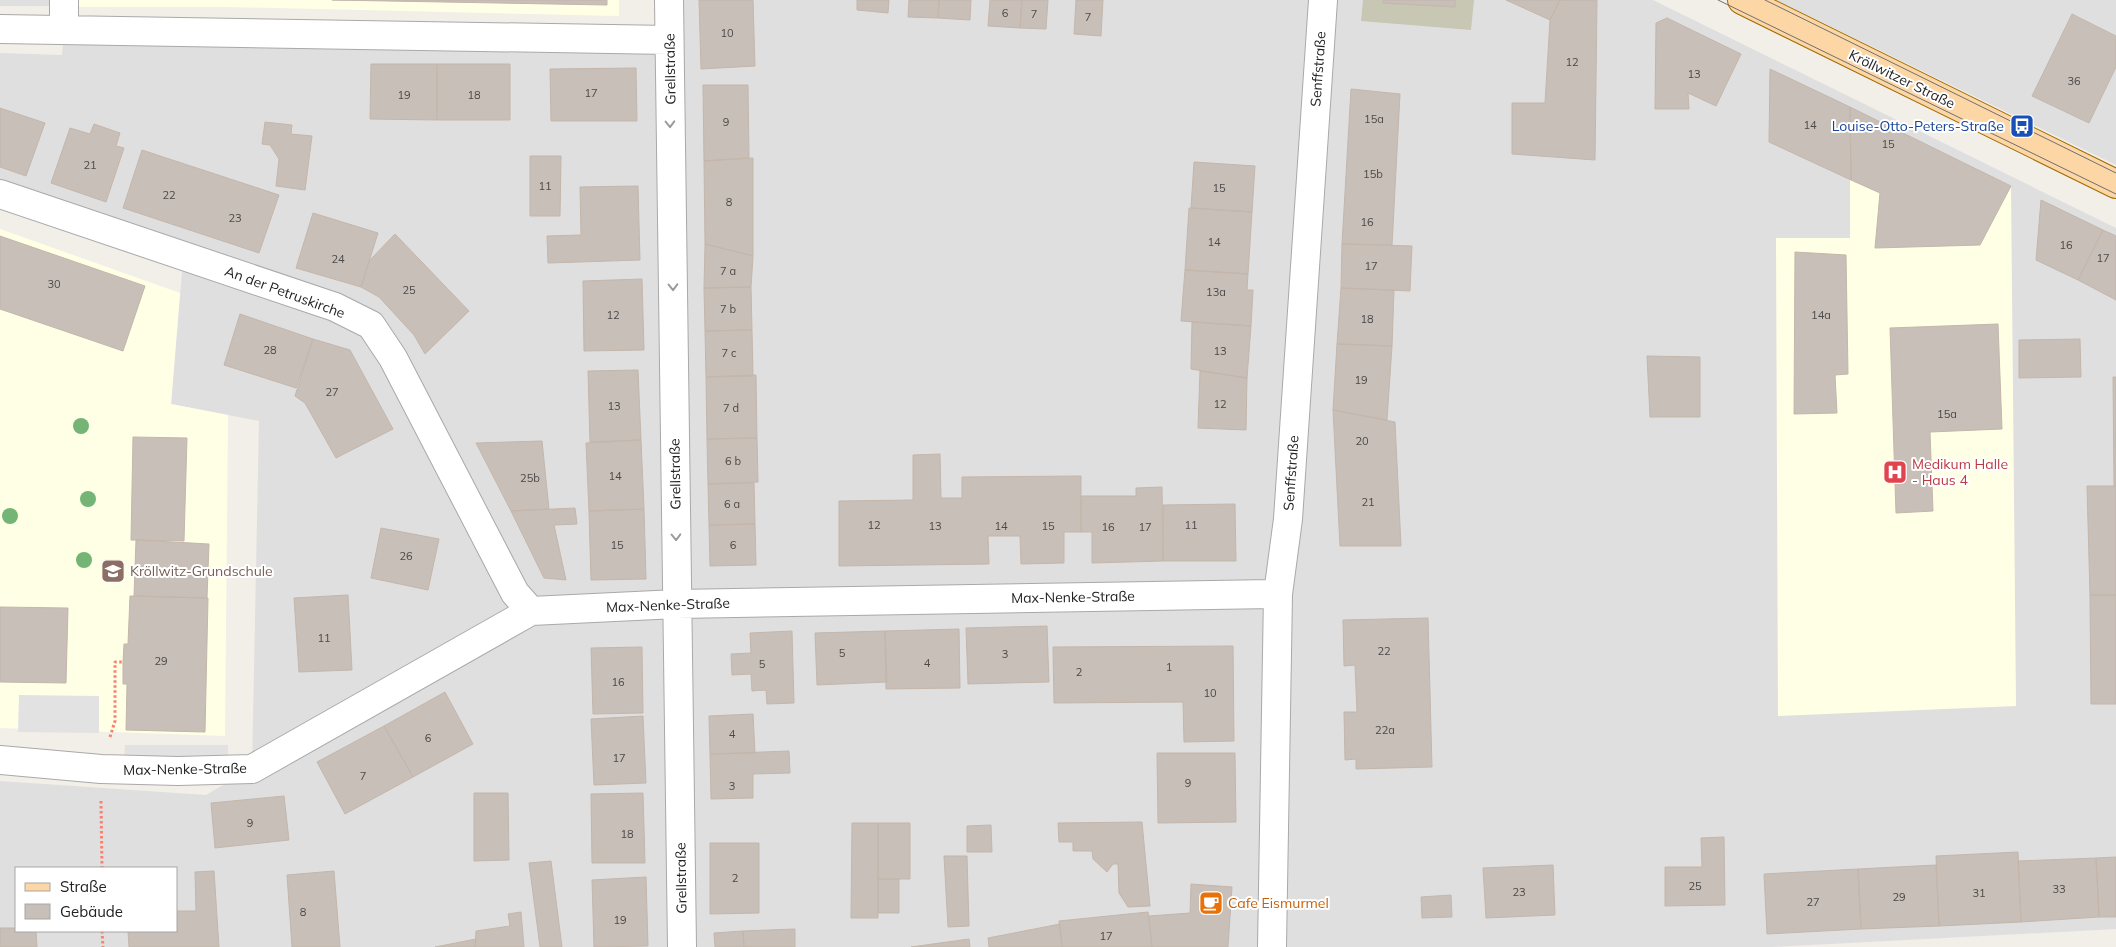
<svg xmlns="http://www.w3.org/2000/svg" width="2116" height="947" viewBox="0 0 2116 947" font-family="Mulish,sans-serif">
<style>
.residential{fill:#e0dfdf;fill-rule:evenodd}
.education{fill:#ffffe5}
.construction{fill:#c7c7b4}
.parking{fill:#e2e2e2}
.building{fill:#c7bfb8;stroke:#c4b6ab}
.lines{fill:none;stroke-linecap:round;stroke-linejoin:round}
.minor-casing{stroke:#a9a9a9;stroke-width:30}
.major-casing{stroke:#a06b00;stroke-width:30}
.path{stroke:#fa8072;stroke-width:3;stroke-dasharray:2.5 2.5;stroke-linecap:butt}
.minor{stroke:#fff;stroke-width:28}
.major{stroke:#fcd6a4;stroke-width:28}
.tram{stroke:#707070;stroke-width:1}
.tree{fill:#74b475}
.oneway{stroke:#9c9c9c}
.labels{text-anchor:middle;stroke-width:4;stroke-linejoin:round;paint-order:stroke}
.number-label{font-size:11px;fill:#4b4948}
.street-label{font-size:14px;fill:#222;stroke:#fff}
.transit-label{font-size:14px;fill:#164399;stroke:#fff;text-anchor:end}
.health-label{font-size:14px;fill:#be3a42;stroke:#fff;text-anchor:start}
.education-label{font-size:14px;fill:#785e54;stroke:#fff;text-anchor:start}
.food-label{font-size:14px;fill:#c56008;stroke:#fff;text-anchor:start}
</style>
<rect width="100%" height="100%" fill="#f2efe9"/>
<!-- residential -->
<path class="residential" d="M0,0H54V6H0Z
M669,0H1653L2116,228V929L1771,947H0V781L206,795L252,768L259,421L171,404L183,260L0,189V53L62,55L64,30L669,40ZM16,868H176V931H16Z
M1776,0H2116V165Z"/>
<!-- education -->
<path class="education" d="M54,0H619V16L228,7H64Z
M1850,107L2011,186L2016,706L1778,716L1776,238H1850Z
M0,229L180,293L171,404L228,415L225,736L0,728Z"/>
<!-- construction -->
<path class="construction" d="M1363,0H1474L1471,30L1361,21Z"/>
<!-- parking -->
<path class="parking" d="M19,695L99,696V733L18,732Z
M125,745H228V758H124Z"/>
<!-- building -->
<path class="building" d="M332,0H607V5Z
M699,0H753L755,66L701,69Z
M857,0H889L888,13L857,10Z
M909,0H939L938,18L908,17Z
M939,0H971L970,20L938,18Z
M990,0H1022L1020,28L988,26Z
M1022,0H1048L1046,29L1020,28Z
M1076,0H1103L1101,36L1074,34Z
M1383,0H1455V7L1383,3Z
M1506,0H1560L1550,20Z
M1560,0H1597L1595,160L1512,154V103H1545L1550,20Z
M2072,14L2116,36V67L2089,123L2032,96Z
M1667,18L1741,54L1716,106L1688,93L1689,109H1655L1656,23Z
M371,64H437V120L370,119Z
M437,64H510V120H437Z
M636,68L637,121H551L550,69Z
M1770,69L1850,107L1851,180L1769,142Z
M703,85H748L749,158L704,161Z
M1351,89L1400,94L1392,245L1342,244Z
M1850,107L2011,186L1980,245L1875,248L1880,193L1851,180Z
M0,108L45,123L26,176L0,167Z
M265,122L292,125L291,134L312,136L305,190L276,186L279,159L270,145L262,144Z
M94,124L120,133L116,146L124,148L106,202L51,183L70,128L90,134Z
M142,150L279,195L259,253L123,208Z
M530,156H561L560,216H530Z
M753,158V256L705,244L704,161Z
M1194,162L1255,166L1252,212L1191,208Z
M638,186L640,260L548,263L547,236L581,235L580,187Z
M2041,200L2103,230L2078,280L2036,260Z
M1189,208L1252,212L1248,274L1185,270Z
M313,213L378,233L361,287L296,268Z
M2103,230L2116,236V300L2078,280Z
M395,234L469,311L425,354L414,335L379,297L361,287L369,261Z
M0,236L145,286L123,351L0,309Z
M705,244L753,256L751,287L704,288Z
M1342,244L1412,246L1410,291L1341,288Z
M1795,252L1846,255L1848,374L1835,375L1837,413L1794,414Z
M1185,270L1248,274L1247,290H1253L1251,326L1181,321Z
M642,279L644,350L584,351L583,281Z
M751,287L752,330L705,331L704,288Z
M1341,288L1394,290L1392,346L1337,344Z
M240,314L313,339L296,388L224,365Z
M1192,322L1251,326L1247,378L1191,369Z
M1998,324L2002,429L1930,432L1933,511L1896,513L1890,328Z
M752,330L753,376L706,377L705,331Z
M313,339L350,350L393,429L336,458L305,403L295,396Z
M2080,339L2081,377L2019,378V340Z
M1337,344L1392,346L1387,420L1333,410Z
M1647,356L1700,357V417H1650Z
M638,370L641,440L590,442L588,371Z
M1200,371L1247,378L1246,430L1198,428Z
M756,375L757,438L707,439L706,377Z
M2113,377H2116V486H2114Z
M1333,410L1395,422L1401,546H1340Z
M133,437L187,438L184,541L131,540Z
M757,438L758,482L708,484L707,439Z
M641,440L644,509L589,511L586,443Z
M542,441L549,509L511,511L476,443Z
M940,454L941,498H962V477L1081,476V532H1064V563L1021,564L1020,536H988L989,564L839,566V501L913,500V455Z
M754,483L755,524L709,525L708,484Z
M2087,486H2116V595H2090Z
M1162,487L1163,561L1092,563V532H1081V496H1136V488Z
M1235,504L1236,561H1163V505Z
M575,508L577,524L554,525L566,580L544,578L511,511Z
M644,509L646,579L591,580L589,511Z
M755,524L756,565L710,566L709,525Z
M381,528L439,539L428,590L371,578Z
M136,540L209,544L207,598L134,596Z
M348,595L352,670L299,672L294,598Z
M2090,595H2116V704H2091Z
M130,596L208,598L205,732L126,730L127,684H123V662L124,644H128Z
M0,607L68,608L66,683L0,682Z
M1428,618L1432,767L1356,769V759L1345,760L1344,712H1357L1355,665L1344,666L1343,620Z
M1047,626L1049,682L968,684L966,628Z
M959,629L960,688L886,689L885,631Z
M792,631L794,703L767,704L766,690L752,691L751,674L732,675L731,654L751,653L750,633Z
M885,631L887,682L817,685L815,633Z
M1233,646L1234,741L1184,742L1183,702L1054,703L1053,647Z
M642,647L643,713L593,714L591,648Z
M445,692L473,744L413,777L384,726Z
M753,714L755,753L710,754L709,716Z
M643,716L646,783L594,785L591,719Z
M384,726L413,777L345,814L317,762Z
M789,751L790,773L753,774V798L711,799L710,754Z
M1157,753H1235L1236,822L1158,823Z
M474,793H508L509,860L474,861Z
M643,793L645,863H592L591,794Z
M284,796L289,840L215,848L211,803Z
M1142,822L1150,906L1128,907L1119,893L1118,864H1113L1107,872L1093,859L1092,851H1073V842H1059L1058,823Z
M852,823H878V918H851Z
M878,823H910V879H878Z
M991,825L992,852H967V826Z
M1724,837L1725,905L1665,906V867H1702L1701,838Z
M710,843H759V913L710,914Z
M2018,852L2021,922L1939,926L1936,856Z
M944,856H967L969,926L948,927Z
M2116,857V917H2099L2096,858Z
M2096,858L2099,917L2021,922L2018,861Z
M551,861L562,947H540L529,863Z
M1553,865L1555,915L1486,918L1483,868Z
M1936,865L1939,926L1861,929L1858,869Z
M1858,869L1861,929L1767,934L1764,874Z
M214,871L219,947H129L128,931H176V911H196L195,872Z
M334,871L340,947H292L287,875Z
M646,877L648,946L594,947L592,880Z
M878,879H899V913H878Z
M1191,884L1232,887L1228,947H1152L1149,916L1190,913Z
M1451,895L1452,917L1422,918L1421,897Z
M521,912L524,947H475L476,931L510,926L508,914Z
M1148,912L1152,947H1062L1059,921Z
M1060,924L1062,947H989L988,938Z
M0,928H16V931H36L37,947H0Z
M795,929V947H744L743,931Z
M743,931L744,947H752H715L714,933Z
M476,939L475,947H435Z
M969,939L970,947H911Z"/>
<g class="lines">
<!-- minor casing -->
<g class="minor-casing">
<path id="minor" d="M669,0L682,947
M0,29L669,40
M64,30V0
M0,194L335,307L371,325L393,358L515,593L531,611
M0,760L101,769L178,771L252,769L531,611L677,604L1278,594
M1272,947L1278,594L1288,519L1323,0"/>
</g>
<!-- major casing -->
<g class="major-casing">
<path id="major" d="M1742,0L2116,184"/>
</g>
<!-- path -->
<path class="path" d="M110,737L115,721V662H123
M101,801L102,868
M102,931L103,947"/>
<!-- minor -->
<use href="#minor" class="minor"/>
<!-- major -->
<use href="#major" class="major"/>
<!-- tram -->
<path class="tram" d="M1718,0L2116,194
M1765,0L2116,173"/>
</g>
<!-- trees -->
<g class="tree">
<circle cx="81" cy="426" r="8"/>
<circle cx="88" cy="499" r="8"/>
<circle cx="10" cy="516" r="8"/>
<circle cx="84" cy="560" r="8"/>
</g>
<!-- one-way arrows -->
<defs><path id="oneway-chevron" d="M-2-3.5L2.5 0L-2 3.5" fill="none" stroke-width="1.6" stroke-linecap="round" stroke-linejoin="round" transform="scale(1.25)"/></defs>
<g class="oneway">
<use href="#oneway-chevron" transform="translate(670 124) rotate(89)"/>
<use href="#oneway-chevron" transform="translate(673 287) rotate(89)"/>
<use href="#oneway-chevron" transform="translate(676 537) rotate(89)"/>
</g>
<!-- icons -->
<defs>
<g id="bus-square" transform="scale(1.25)"><rect x="-9" y="-9" width="18" height="18" rx="4" fill="#1a4fb4" stroke="#fff"/><path d="M-5-6H5V4H4V6H2V4H-2V6H-4V4H-5ZM-3.5-4V0h7V-4ZM-3.5 1.2v1.5H-2V1.2ZM2 1.2v1.5H3.5V1.2Z" fill="#fff"/></g>
<g id="hospital-square" transform="scale(1.25)"><rect x="-9" y="-9" width="18" height="18" rx="4" fill="#e0444e" stroke="#fff"/><path d="M-5-5h3v3.5h4V-5h3V5h-3V1.5h-4V5h-3Z" fill="#fff"/></g>
<g id="school-square" transform="scale(1.25)"><rect x="-9" y="-9" width="18" height="18" rx="4" fill="#8d6e63" stroke="#fff"/><path d="M0-5L7-2L0 1L-7-2ZM-4 1L0 2.5L4 1V4Q0 6-4 4Z" fill="#fff"/></g>
<g id="cafe-square" transform="scale(1.25)"><rect x="-9" y="-9" width="18" height="18" rx="4" fill="#e8710a" stroke="#fff"/><path d="M-5.5-4.5H6V0H3Q3 3.5 0 3.5H-2.5Q-5.5 3.5-5.5 0ZM3-3.2v2h1.7v-2ZM-6 4.5H4V6H-6Z" fill="#fff"/></g>
</defs>
<g fill-rule="evenodd">
<use href="#bus-square" x="2022" y="126"/>
<use href="#hospital-square" x="1895" y="472"/>
<use href="#school-square" x="113" y="571"/>
<use href="#cafe-square" x="1211" y="903"/>
</g>
<g class="labels">
<!-- number labels -->
<g class="number-label">
<text x="1005" y="17">6</text>
<text x="1034" y="18">7</text>
<text x="1088" y="21">7</text>
<text x="727" y="37">10</text>
<text x="1572" y="66">12</text>
<text x="1694" y="78">13</text>
<text x="2074" y="85">36</text>
<text x="591" y="97">17</text>
<text x="404" y="99">19</text>
<text x="474" y="99">18</text>
<text x="1374" y="123">15a</text>
<text x="726" y="126">9</text>
<text x="1810" y="129">14</text>
<text x="1888" y="148">15</text>
<text x="90" y="169">21</text>
<text x="1373" y="178">15b</text>
<text x="545" y="190">11</text>
<text x="1219" y="192">15</text>
<text x="169" y="199">22</text>
<text x="729" y="206">8</text>
<text x="235" y="222">23</text>
<text x="1367" y="226">16</text>
<text x="1214" y="246">14</text>
<text x="2066" y="249">16</text>
<text x="2103" y="262">17</text>
<text x="338" y="263">24</text>
<text x="1371" y="270">17</text>
<text x="728" y="275">7 a</text>
<text x="54" y="288">30</text>
<text x="409" y="294">25</text>
<text x="1216" y="296">13a</text>
<text x="728" y="313">7 b</text>
<text x="613" y="319">12</text>
<text x="1821" y="319">14a</text>
<text x="1367" y="323">18</text>
<text x="270" y="354">28</text>
<text x="1220" y="355">13</text>
<text x="729" y="357">7 c</text>
<text x="1361" y="384">19</text>
<text x="332" y="396">27</text>
<text x="1220" y="408">12</text>
<text x="614" y="410">13</text>
<text x="731" y="412">7 d</text>
<text x="1947" y="418">15a</text>
<text x="1362" y="445">20</text>
<text x="733" y="465">6 b</text>
<text x="615" y="480">14</text>
<text x="530" y="482">25b</text>
<text x="1368" y="506">21</text>
<text x="732" y="508">6 a</text>
<text x="874" y="529">12</text>
<text x="1191" y="529">11</text>
<text x="935" y="530">13</text>
<text x="1001" y="530">14</text>
<text x="1048" y="530">15</text>
<text x="1108" y="531">16</text>
<text x="1145" y="531">17</text>
<text x="617" y="549">15</text>
<text x="733" y="549">6</text>
<text x="406" y="560">26</text>
<text x="324" y="642">11</text>
<text x="1384" y="655">22</text>
<text x="842" y="657">5</text>
<text x="1005" y="658">3</text>
<text x="161" y="665">29</text>
<text x="927" y="667">4</text>
<text x="762" y="668">5</text>
<text x="1169" y="671">1</text>
<text x="1079" y="676">2</text>
<text x="618" y="686">16</text>
<text x="1210" y="697">10</text>
<text x="1385" y="734">22a</text>
<text x="732" y="738">4</text>
<text x="428" y="742">6</text>
<text x="619" y="762">17</text>
<text x="363" y="780">7</text>
<text x="1188" y="787">9</text>
<text x="732" y="790">3</text>
<text x="250" y="827">9</text>
<text x="627" y="838">18</text>
<text x="735" y="882">2</text>
<text x="1695" y="890">25</text>
<text x="2059" y="893">33</text>
<text x="1519" y="896">23</text>
<text x="1979" y="897">31</text>
<text x="1899" y="901">29</text>
<text x="1813" y="906">27</text>
<text x="303" y="916">8</text>
<text x="620" y="924">19</text>
<text x="1106" y="940">17</text>
</g>
<!-- street labels -->
<g class="street-label">
<text transform="translate(670 69) rotate(-91)" y="5">Grellstraße</text>
<text transform="translate(1318 69) rotate(-86)" y="5">Senffstraße</text>
<text transform="translate(1902 79) rotate(26)" y="5">Kröllwitzer Straße</text>
<text transform="translate(285 292) rotate(20)" y="5">An der Petruskirche</text>
<text transform="translate(1291 473) rotate(-86)" y="5">Senffstraße</text>
<text transform="translate(675 474) rotate(-91)" y="5">Grellstraße</text>
<text transform="translate(1073 597) rotate(-1)" y="5">Max-Nenke-Straße</text>
<text transform="translate(668 605) rotate(-2)" y="5">Max-Nenke-Straße</text>
<text transform="translate(185 769) rotate(-1)" y="5">Max-Nenke-Straße</text>
<text transform="translate(681 878) rotate(-91)" y="5">Grellstraße</text>
</g>
<!-- transit labels -->
<g class="transit-label">
<text x="2004" y="131">Louise-Otto-Peters-Straße</text>
</g>
<!-- health labels -->
<g class="health-label">
<text x="1912" y="469">Medikum Halle<tspan x="1912" dy="16">- Haus 4</tspan></text>
</g>
<!-- education labels -->
<g class="education-label">
<text x="130" y="576">Kröllwitz-Grundschule</text>
</g>
<!-- food labels -->
<g class="food-label">
<text x="1228" y="908">Cafe Eismurmel</text>
</g>
</g>
<!-- legend -->
<rect x="15" y="867" width="162" height="65" fill="#ffffff" stroke="#a7a7a7"/>
<rect x="25" y="883" width="25" height="8" fill="#fcd6a4" stroke="#a7a7a7"/>
<text x="60" y="892" font-size="15" fill="#222222">Straße</text>
<rect x="25" y="904" width="25" height="15" fill="#c7bfb8" stroke="#a7a7a7"/>
<text x="60" y="917" font-size="15" fill="#222222">Gebäude</text>
</svg>
